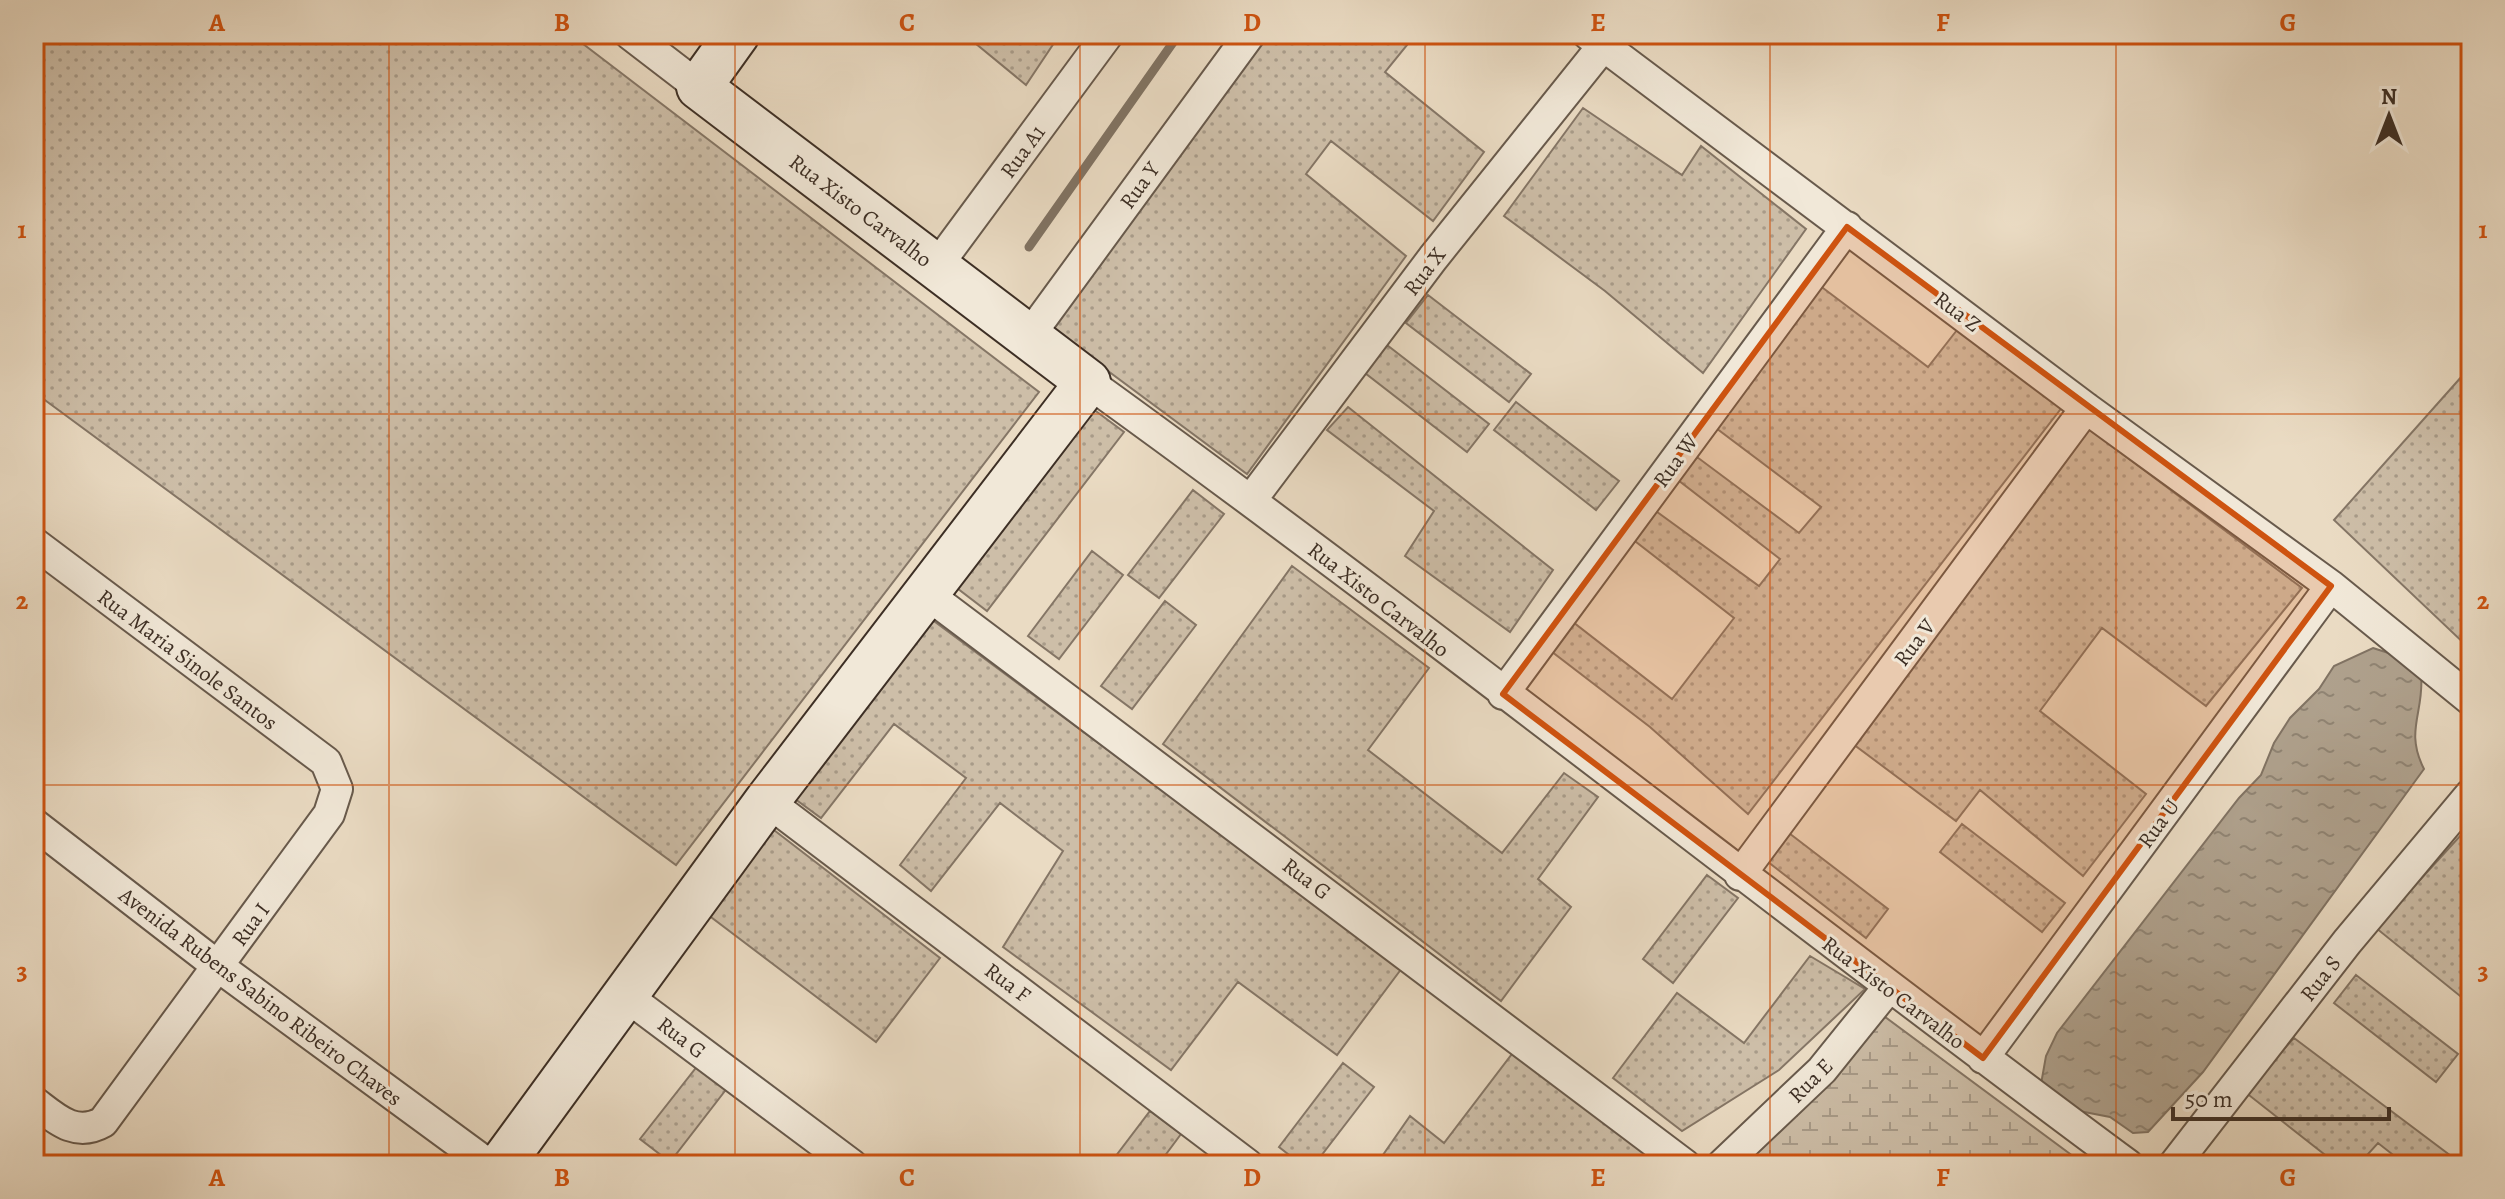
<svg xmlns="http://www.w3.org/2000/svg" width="2505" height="1199" viewBox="0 0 2505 1199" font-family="Alegreya,serif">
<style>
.green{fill:url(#green-dots);stroke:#857666;stroke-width:2}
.wetland{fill:url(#wetland-marsh);stroke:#857666;stroke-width:2}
.water{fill:url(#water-ripples);stroke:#817363;stroke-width:2}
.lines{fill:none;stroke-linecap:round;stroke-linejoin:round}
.stream{stroke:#817363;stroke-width:9}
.street-casing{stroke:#685a4c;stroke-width:34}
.secondary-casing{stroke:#3d2f25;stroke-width:48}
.street{stroke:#f1e8d8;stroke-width:30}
.secondary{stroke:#f1e8d8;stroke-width:44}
.marked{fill:#ce5310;fill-opacity:0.2;stroke:#ce5310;stroke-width:6;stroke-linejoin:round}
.grid{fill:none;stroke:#ce5310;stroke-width:2;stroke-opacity:0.55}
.labels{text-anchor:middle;stroke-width:6;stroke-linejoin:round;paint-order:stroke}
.street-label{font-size:22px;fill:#3d2f25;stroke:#f1e8d8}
.neatline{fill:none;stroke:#ce5310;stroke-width:3}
.grid-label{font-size:26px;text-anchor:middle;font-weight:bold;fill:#ce5310}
</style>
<defs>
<pattern id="green-dots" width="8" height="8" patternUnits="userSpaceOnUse" patternTransform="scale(2)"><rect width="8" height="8" fill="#cdbea8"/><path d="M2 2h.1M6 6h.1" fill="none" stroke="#a89b89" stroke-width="1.8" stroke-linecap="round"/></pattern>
<pattern id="wetland-marsh" width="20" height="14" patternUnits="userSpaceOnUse" patternTransform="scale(2)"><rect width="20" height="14" fill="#cdbea8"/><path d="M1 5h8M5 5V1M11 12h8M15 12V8" fill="none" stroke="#a89b89"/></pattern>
<pattern id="water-ripples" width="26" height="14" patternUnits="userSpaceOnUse" patternTransform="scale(2)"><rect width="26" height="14" fill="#afa18d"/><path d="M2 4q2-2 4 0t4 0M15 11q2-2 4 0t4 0" fill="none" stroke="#908473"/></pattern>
</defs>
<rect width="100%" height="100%" fill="#eadbc3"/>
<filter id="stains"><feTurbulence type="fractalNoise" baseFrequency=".0025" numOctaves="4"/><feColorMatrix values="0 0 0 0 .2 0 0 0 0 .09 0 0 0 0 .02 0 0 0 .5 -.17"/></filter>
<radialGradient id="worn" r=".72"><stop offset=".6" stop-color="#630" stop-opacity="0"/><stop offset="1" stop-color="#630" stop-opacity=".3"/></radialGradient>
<!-- green -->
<path class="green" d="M34,34H570L1039,392L676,865L34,392Z
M964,34H1060L1026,85Z
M1261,34H1416L1385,72L1484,152L1433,221L1331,141L1306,174L1406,256L1247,474L1046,325Z
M1583,108L1682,175L1701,146L1806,229L1703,373L1605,291L1504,216Z
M1819,285L1928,367L1957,330L2063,406L1748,814L1650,727L1547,648L1569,619L1672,699L1734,618L1631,538L1653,509L1759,586L1780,559L1678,480L1697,457L1799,533L1821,507L1716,428Z
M1428,295L1531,374L1509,402L1406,323Z
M1387,345L1489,424L1467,452L1365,373Z
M2471,366V650L2334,520Z
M1516,402L1619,481L1596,510L1494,430Z
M1089,406L1124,432L987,611L953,585Z
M1348,407L1553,570L1510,632L1405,556L1434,511L1327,430Z
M2089,429L2302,588L2206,706L2102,628L2040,711L2146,794L2083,876L1980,790L1956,821L1849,741Z
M1193,490L1224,514L1159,598L1128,575Z
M1092,551L1123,575L1059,659L1028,636Z
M1292,566L1429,668L1368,750L1502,853L1564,773L1598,797L1538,879L1571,907L1501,1001L1163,744Z
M1165,601L1196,625L1132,709L1101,686Z
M923,613L1402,968L1337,1055L1238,982L1171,1070L1003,947L1063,851L1000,803L931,891L900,865L966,778L894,724L821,818L787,793Z
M1962,824L2065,903L2042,932L1940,852Z
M2471,824V1003L2470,1004L2376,928Z
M770,827L940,958L876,1042L703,911Z
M1785,830L1888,909L1866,938L1763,858Z
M1707,875L1738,898L1673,983L1643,959Z
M1810,956L1865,989L1779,1070L1682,1131L1613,1078L1677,993L1744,1043Z
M2356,975L2458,1054L2436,1082L2334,1003Z
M2294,1038L2463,1165H2406L2378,1143L2358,1165H2338L2245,1092Z
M1512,1054L1654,1158L1651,1165H1376L1410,1116L1444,1143Z
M1343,1063L1374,1087L1314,1165H1302L1279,1147Z
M699,1064L728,1087L670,1162L640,1139Z
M1150,1111L1181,1134L1158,1165H1109Z"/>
<!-- wetland -->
<path class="wetland" d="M1873,1008L2085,1165H1722Z"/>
<!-- water -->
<path class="water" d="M2373,648L2404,658L2421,673C2425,712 2404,730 2424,769L2203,1072L2148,1132L2133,1133L2110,1117L2074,1110L2041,1084L2046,1056L2057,1033L2239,798L2261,775L2274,743L2290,718L2319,689L2334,666Z"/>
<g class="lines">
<!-- stream -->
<path class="stream" d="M1029,247L1179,34"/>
<!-- street casing -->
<g class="street-casing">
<path id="street" d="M630,34L699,87
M1588,34L2086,408L2331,586L2471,700
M936,267L1108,34
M1029,336L1250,34
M1088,382C1440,636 1779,907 2128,1165
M1251,500L1433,258L1603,46
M34,543L326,762L337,789L329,814L103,1122C75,1138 55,1118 34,1102
M927,594L1685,1165
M1503,694L1847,227
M767,801L1248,1165
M34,824L219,967L489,1165
M1740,875L2086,408
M626,996L852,1165
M1983,1058L2331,586
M1722,1165L1822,1070L1888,988
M2174,1165L2347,942L2471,794"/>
</g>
<!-- secondary casing -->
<g class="secondary-casing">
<path id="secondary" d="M501,1165L767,801L1088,382L699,87L737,34"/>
</g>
<!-- street -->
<use href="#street" class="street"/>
<!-- secondary -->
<use href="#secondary" class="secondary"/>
</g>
<!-- marked area -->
<path class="marked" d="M1847,227L2331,586L1983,1058L1503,694Z"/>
<!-- grid -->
<path class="grid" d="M389,34V1165M735,34V1165M1080,34V1165M1425,34V1165M1770,34V1165M2116,34V1165M34,414H2471M34,785H2471"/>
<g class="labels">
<!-- street labels -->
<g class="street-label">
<text transform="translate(1022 151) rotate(-54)" y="8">Rua A1</text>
<text transform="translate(1139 185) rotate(-54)" y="8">Rua Y</text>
<text transform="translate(861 210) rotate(37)" y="8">Rua Xisto Carvalho</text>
<text transform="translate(1424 271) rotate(-53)" y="8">Rua X</text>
<text transform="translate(1958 311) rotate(37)" y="8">Rua Z</text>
<text transform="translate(1675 460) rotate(-54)" y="8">Rua W</text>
<text transform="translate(1379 599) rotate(38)" y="8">Rua Xisto Carvalho</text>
<text transform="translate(1914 642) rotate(-53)" y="8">Rua V</text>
<text transform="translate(188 659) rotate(37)" y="8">Rua Maria Sinole Santos</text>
<text transform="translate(2158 823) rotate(-54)" y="8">Rua U</text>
<text transform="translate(1307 878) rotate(37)" y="8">Rua G</text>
<text transform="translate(250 924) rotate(-54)" y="8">Rua I</text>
<text transform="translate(2320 978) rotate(-52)" y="8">Rua S</text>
<text transform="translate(1008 982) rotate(37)" y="8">Rua F</text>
<text transform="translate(1894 992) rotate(37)" y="8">Rua Xisto Carvalho</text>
<text transform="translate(261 996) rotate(37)" y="8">Avenida Rubens Sabino Ribeiro Chaves</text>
<text transform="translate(682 1037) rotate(37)" y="8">Rua G</text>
<text transform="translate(1810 1080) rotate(-45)" y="8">Rua E</text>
</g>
</g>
<!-- margin -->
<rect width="2505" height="1199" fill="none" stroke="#eadbc3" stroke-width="88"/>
<!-- north arrow -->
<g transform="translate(2389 116)" stroke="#f1e8d8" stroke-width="6" paint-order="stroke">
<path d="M0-6L14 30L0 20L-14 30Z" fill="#3d2f25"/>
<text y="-12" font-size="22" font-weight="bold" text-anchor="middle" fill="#3d2f25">N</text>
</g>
<!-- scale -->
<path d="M2173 1107v12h216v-12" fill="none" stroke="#3d2f25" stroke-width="4"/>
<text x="2185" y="1107" font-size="24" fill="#3d2f25" stroke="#f1e8d8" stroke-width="6" paint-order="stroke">50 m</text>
<rect x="44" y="44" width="2417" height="1111" class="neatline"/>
<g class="grid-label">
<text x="217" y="31">A</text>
<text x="562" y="31">B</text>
<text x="907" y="31">C</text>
<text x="1252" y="31">D</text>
<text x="1598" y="31">E</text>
<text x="1943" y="31">F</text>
<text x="2288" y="31">G</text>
<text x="22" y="238">1</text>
<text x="2483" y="238">1</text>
<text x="22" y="609">2</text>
<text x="2483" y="609">2</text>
<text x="22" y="979">3</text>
<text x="2483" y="979">3</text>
<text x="217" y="1186">A</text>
<text x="562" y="1186">B</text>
<text x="907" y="1186">C</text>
<text x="1252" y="1186">D</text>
<text x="1598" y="1186">E</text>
<text x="1943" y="1186">F</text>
<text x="2288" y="1186">G</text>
</g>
<rect width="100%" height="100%" filter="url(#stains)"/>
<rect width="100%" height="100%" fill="url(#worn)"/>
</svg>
